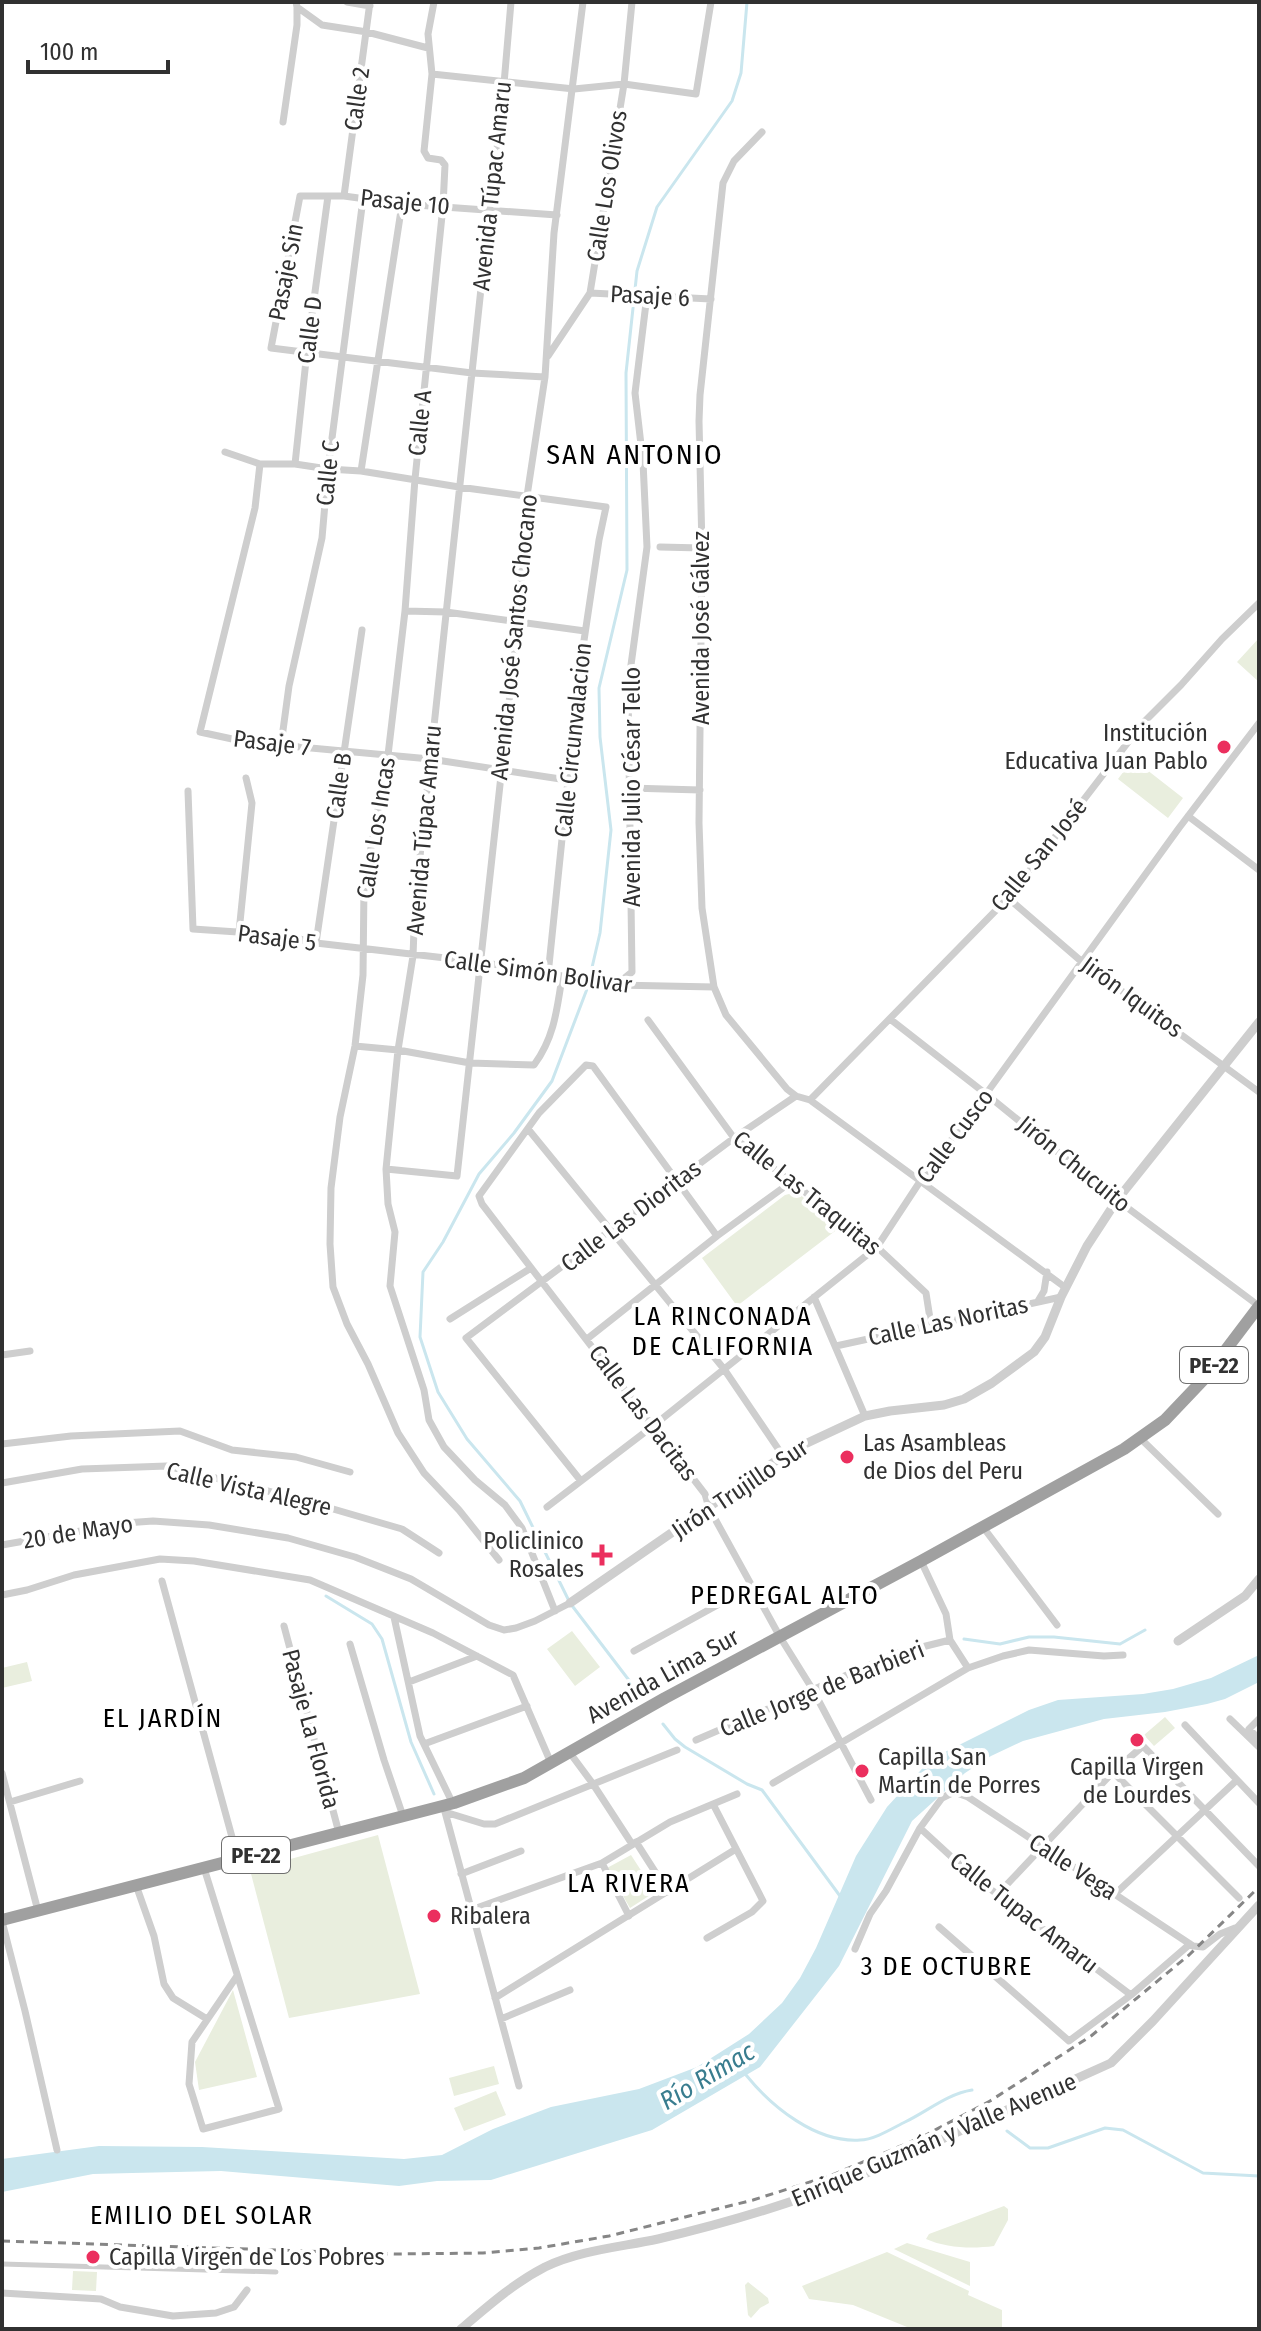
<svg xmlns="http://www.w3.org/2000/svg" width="1261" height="2331" viewBox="0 0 1261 2331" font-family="'Fira Sans Condensed',sans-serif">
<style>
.green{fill:#e9eede}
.water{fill:#cae6ee}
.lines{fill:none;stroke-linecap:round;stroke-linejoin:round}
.stream{stroke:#cae6ee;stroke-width:3}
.pedestrian{stroke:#cecece;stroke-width:5}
.minor{stroke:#cecece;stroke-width:7}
.tertiary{stroke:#cecece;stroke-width:9}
.trunk{stroke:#a0a0a0;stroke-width:12}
.rail{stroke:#868686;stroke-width:3;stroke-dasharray:8 6;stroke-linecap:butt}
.poi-dot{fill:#eb2f5e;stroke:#fff;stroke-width:3}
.labels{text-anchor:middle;stroke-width:8;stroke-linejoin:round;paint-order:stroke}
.shield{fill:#fff;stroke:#6f6f6f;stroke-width:2}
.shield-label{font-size:22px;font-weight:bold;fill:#313131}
.street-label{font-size:24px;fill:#313131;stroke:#fff}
.poi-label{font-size:24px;fill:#313131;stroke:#fff;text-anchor:start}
.neighbourhood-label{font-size:26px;letter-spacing:2px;fill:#000;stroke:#fff}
.water-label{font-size:26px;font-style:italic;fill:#397d8f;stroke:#fff}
.quarter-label{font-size:28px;letter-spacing:2px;fill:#000;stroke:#fff}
</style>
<rect width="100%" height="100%" fill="#fff"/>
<!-- green -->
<path class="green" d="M1259,638V682L1237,662Z
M1133,759L1183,798L1168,818L1118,779Z
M797,1192L839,1228L737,1306L702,1258L785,1195Z
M572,1631L600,1667L575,1686L547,1649Z
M27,1662L32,1681L2,1688V1668Z
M1165,1717L1175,1728L1154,1746L1144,1735Z
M378,1835L420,1994L289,2018L250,1870Z
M631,1855L655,1892L630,1908L607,1868Z
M233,1990L257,2077L199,2090L195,2062Z
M494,2066L499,2084L454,2096L449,2078Z
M496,2091L506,2115L464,2131L454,2108Z
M1004,2206L1008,2209V2220L994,2246C972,2249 946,2248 926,2239L929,2234Z
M907,2243L970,2262V2286L894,2249Z
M887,2252L969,2291L968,2295L1002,2310V2329H912L853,2305L809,2299L802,2286Z
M73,2271L97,2272L96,2291L72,2290Z
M748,2282L768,2298L769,2303L760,2308L751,2318L748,2315L745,2285Z"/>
<!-- water -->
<path class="water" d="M1259,1655V1682L1225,1699L1207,1704L1165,1712L1104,1719L1023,1741L991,1756L965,1773L912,1821L839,1966L760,2067L652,2130L491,2180L437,2181L399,2186L221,2171L132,2173L93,2174L2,2192V2159L99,2146L202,2147L404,2159L442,2155L493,2129L551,2107L639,2089L697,2067L749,2034L782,2003L800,1978L816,1948L856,1856L887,1807L931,1759L1029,1710L1058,1700L1143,1694L1173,1689L1211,1678Z"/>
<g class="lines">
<!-- stream -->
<path class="stream" d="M326,1596L372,1624L382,1639L411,1742L434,1794
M964,1639L1000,1644L1029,1637H1054L1120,1644L1145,1630
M641,1696L570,1603L520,1501L467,1439L438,1392L420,1337L423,1272L443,1242L479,1174L514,1133L552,1081L587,989L600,933L611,830L600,737L599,688L627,570L626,373L637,271L657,207L732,101L741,73L747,2
M663,1724L675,1739L685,1747L747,1784L762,1790L840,1896
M746,2075C772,2107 816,2143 860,2140C874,2140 893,2128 905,2122C928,2111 947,2094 972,2090
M1007,2131L1030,2148H1048L1105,2128L1123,2130L1203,2173L1259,2176"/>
<!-- pedestrian -->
<path class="pedestrian" d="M2,2264L276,2272"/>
<!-- minor -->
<path class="minor" d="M296,2L297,7L322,25L367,32L428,48
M347,2L370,6
M434,2L428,34L432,74L424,151L428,158L441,160L445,165L443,206L415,479L405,611L388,755L364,886L363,975L355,1046L340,1117L331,1188L330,1244L333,1287L347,1324L368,1364L398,1433L424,1473L459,1510L499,1560
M511,2L502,107L489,214L415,903L413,956L398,1050L386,1169L388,1204L395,1232L390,1286L424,1390L429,1420L444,1447L475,1480L505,1505L522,1528L555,1611
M432,74L574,89L624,84L696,94L711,2
M283,122L297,25V7
M762,132L734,161L723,183L700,395L699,421L702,548L699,823L702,908L714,987L726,1015L787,1089L796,1096L810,1100L1066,1288
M344,196L370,2
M590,293L711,299
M548,356L590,293L624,84L632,2
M545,377L472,373L271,348L300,196H344L402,204L557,215
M225,452L260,464H295L328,469L361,471L459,487L606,507L599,540L579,674L548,975
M260,464L255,508L200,732L246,742L430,759L567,780
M295,464L307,351L328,196
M361,471L402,204
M660,547L702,548
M405,611L446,612L585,631
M281,745L289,686L322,538L328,469L363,199
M629,788L700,790
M188,791L193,929L283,935L316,943L480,962L616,985L714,987
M1188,816L1259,870
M1008,898L1081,961L1259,1092
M239,932L252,803L246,778
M316,943L362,630
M616,985L632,972L628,687L647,547L643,462L635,393L647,295
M890,1019L986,1094L1117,1200L1259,1306
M648,1020L734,1138L877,1247L926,1293L931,1325
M355,1046L398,1050L470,1063L534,1065C554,1038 557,1010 562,977
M810,1100L1008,898L1142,724L1181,685L1222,639L1259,603
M528,1129L724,1369L783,1456
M386,1169L457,1176L518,621L527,496L545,377L554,233L583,2
M717,1236L593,1066L586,1065L539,1113L479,1196L482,1204L705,1494L709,1508L780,1637L813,1690L871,1800
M814,1297L865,1416
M1038,1301L1044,1291L1047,1272
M450,1319L531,1268
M587,1339L717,1236L791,1182
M836,1346L1061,1297
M2,1355L30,1351
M1140,1438L1218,1514
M2,1444L71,1436L180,1431L232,1450L296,1457L350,1472
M581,1481L466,1338L734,1138L796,1096
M2,1483L82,1469L167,1466L292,1497L402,1529L439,1553
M547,1507L653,1426L877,1247L921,1180L986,1094L1179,828L1259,723
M983,1527L1057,1625
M2,1545L125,1523L153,1521L209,1525L288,1538L355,1557L411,1579L489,1625L504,1630L516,1628L535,1621L570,1603
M921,1561L946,1614L950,1640L968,1668
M162,1581L238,1859
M2,1595L27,1590L74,1575L160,1559L194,1561L310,1580L433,1633L513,1675L551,1763
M394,1617L420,1736L453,1804
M284,1626L339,1833
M350,1644L384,1760L403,1816
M634,1651L752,1586
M409,1682L477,1656
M1230,1719L1259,1747
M1259,1719L1249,1729L1259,1739
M1185,1725L1259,1803
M696,1740L898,1653L950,1640
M424,1744L527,1706
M570,1753L593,1784L632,1844
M1113,1772L1239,1898
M2,1773L38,1911
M773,1783L968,1668L1003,1656L1029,1650L1104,1656L1123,1655
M10,1802L80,1781
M445,1812L519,2086
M445,1812L484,1824H495L677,1750
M920,1828L969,1873L1131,1995
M636,1842L668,1892
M602,1863L629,1916
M204,1868L279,2109L203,2129L189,2084L192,2042L237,1976
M461,1874L521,1851
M136,1885L154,1936L164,1984L173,1998L207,2019
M1115,1894L1237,1780
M997,1895L1113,1772L1143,1746L1259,1866
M471,1910L602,1863L670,1822L737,1794
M2,1921L25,2011L57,2150
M939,1927L1069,2041L1131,1995L1190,1944
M707,1938L752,1912L763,1901L713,1804
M855,1949L870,1914L886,1891L920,1828L942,1798L954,1792L968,1797L1193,1946L1203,1947L1220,1934L1235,1928
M495,1998L736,1849
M501,2019L570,1990
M2,2293L101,2299L120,2307L173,2316L216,2313L234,2307L247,2290"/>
<!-- tertiary -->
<path class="tertiary" d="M570,1603L790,1451L865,1416L890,1411L944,1405L964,1399L992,1383L1034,1352L1045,1337L1061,1297L1087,1246L1117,1200L1259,1022
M1178,1641L1245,1596L1259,1579
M461,2329C488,2306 514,2283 545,2267C580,2250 621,2247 658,2239C727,2223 793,2203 858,2177L1111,2063L1153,2021L1259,1905"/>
<!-- trunk -->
<path class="trunk" d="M2,1920L454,1803L524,1778L665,1698L921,1561L1124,1449L1165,1420L1203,1380L1259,1306"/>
<!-- rail -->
<path class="rail" d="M2,2241L397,2254L483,2253L539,2248L609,2236L753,2200L832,2175L922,2137L990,2101L1091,2036L1189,1955L1259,1887"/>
</g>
<!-- markers -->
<g class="poi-dot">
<circle cx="1224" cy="747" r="8"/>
<circle cx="847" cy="1457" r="8"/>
<path d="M598 1543h8v8h8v8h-8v8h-8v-8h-8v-8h8z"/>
<circle cx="1137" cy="1740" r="8"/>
<circle cx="862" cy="1771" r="8"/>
<circle cx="434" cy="1916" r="8"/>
<circle cx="93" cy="2257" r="8"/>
</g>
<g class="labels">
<!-- shield labels -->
<g class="shield">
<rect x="1180" y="1347" width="68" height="36" rx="6"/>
<rect x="222" y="1837" width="68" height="36" rx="6"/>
</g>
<g class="shield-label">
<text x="1214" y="1373">PE-22</text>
<text x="256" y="1863">PE-22</text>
</g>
<!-- street labels -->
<g class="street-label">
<text transform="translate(357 99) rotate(-82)" y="8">Calle 2</text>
<text transform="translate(492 186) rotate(-84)" y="8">Avenida Túpac Amaru</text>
<text transform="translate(607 186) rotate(-81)" y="8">Calle Los Olivos</text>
<text transform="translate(405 202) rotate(6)" y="8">Pasaje 10</text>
<text transform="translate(286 272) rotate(-79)" y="8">Pasaje Sin</text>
<text transform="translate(650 296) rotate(3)" y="8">Pasaje 6</text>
<text transform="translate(310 330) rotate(-83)" y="8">Calle D</text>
<text transform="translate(420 423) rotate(-84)" y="8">Calle A</text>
<text transform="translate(328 473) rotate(-84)" y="8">Calle C</text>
<text transform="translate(701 628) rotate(-90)" y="8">Avenida José Gálvez</text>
<text transform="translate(514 637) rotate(-84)" y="8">Avenida José Santos Chocano</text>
<text transform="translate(573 740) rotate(-84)" y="8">Calle Circunvalacion</text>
<text transform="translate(272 743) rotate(7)" y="8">Pasaje 7</text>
<text transform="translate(339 786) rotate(-82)" y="8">Calle B</text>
<text transform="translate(632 787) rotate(-90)" y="8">Avenida Julio César Tello</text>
<text transform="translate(376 828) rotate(-81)" y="8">Calle Los Incas</text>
<text transform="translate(424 830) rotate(-85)" y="8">Avenida Túpac Amaru</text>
<text transform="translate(1039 855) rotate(-51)" y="8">Calle San José</text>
<text transform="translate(277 938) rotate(7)" y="8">Pasaje 5</text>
<text transform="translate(538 972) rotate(8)" y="8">Calle Simón Bolivar</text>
<text transform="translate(1132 997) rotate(36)" y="8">Jirón Iquitos</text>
<text transform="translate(955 1136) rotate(-53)" y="8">Calle Cusco</text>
<text transform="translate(1074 1164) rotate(39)" y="8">Jirón Chucuito</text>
<text transform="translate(807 1193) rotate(39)" y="8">Calle Las Traquitas</text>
<text transform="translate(631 1216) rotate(-37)" y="8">Calle Las Dioritas</text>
<text transform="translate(948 1321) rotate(-12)" y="8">Calle Las Noritas</text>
<text transform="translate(643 1413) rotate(53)" y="8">Calle Las Dacitas</text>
<text transform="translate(249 1489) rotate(13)" y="8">Calle Vista Alegre</text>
<text transform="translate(740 1489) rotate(-34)" y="8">Jirón Trujillo Sur</text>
<text transform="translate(78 1532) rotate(-9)" y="8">20 de Mayo</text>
<text transform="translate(663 1676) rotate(-29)" y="8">Avenida Lima Sur</text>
<text transform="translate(822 1689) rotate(-22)" y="8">Calle Jorge de Barbieri</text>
<text transform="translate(311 1729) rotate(75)" y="8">Pasaje La Florida</text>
<text transform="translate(1073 1867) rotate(33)" y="8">Calle Vega</text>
<text transform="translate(1024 1913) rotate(38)" y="8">Calle Tupac Amaru</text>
<text transform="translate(934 2140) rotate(-23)" y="8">Enrique Guzmán y Valle Avenue</text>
</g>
<!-- poi labels -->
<g class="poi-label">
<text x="1208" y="741" text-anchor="end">Institución<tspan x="1208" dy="28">Educativa Juan Pablo</tspan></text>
<text x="863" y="1451">Las Asambleas<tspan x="863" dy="28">de Dios del Peru</tspan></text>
<text x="584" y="1549" text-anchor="end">Policlinico<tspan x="584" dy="28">Rosales</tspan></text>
<text x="878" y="1765">Capilla San<tspan x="878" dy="28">Martín de Porres</tspan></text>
<text x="1137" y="1775" text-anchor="middle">Capilla Virgen<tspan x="1137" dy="28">de Lourdes</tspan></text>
<text x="450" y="1924">Ribalera</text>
<text x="109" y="2265">Capilla Virgen de Los Pobres</text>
</g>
<!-- neighbourhood labels -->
<g class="neighbourhood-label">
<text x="723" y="1325">LA RINCONADA<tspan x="723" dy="30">DE CALIFORNIA</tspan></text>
<text x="785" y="1604">PEDREGAL ALTO</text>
<text x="163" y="1727">EL JARDÍN</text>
<text x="629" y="1892">LA RIVERA</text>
<text x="947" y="1975">3 DE OCTUBRE</text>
<text x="202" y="2224">EMILIO DEL SOLAR</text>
</g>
<!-- water labels -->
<g class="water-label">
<text transform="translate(707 2076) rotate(-31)" y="9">Río Rímac</text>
</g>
<!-- quarter labels -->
<g class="quarter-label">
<text x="635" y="464">SAN ANTONIO</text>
</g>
</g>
<!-- border -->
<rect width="1261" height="2331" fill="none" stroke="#313131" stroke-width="8"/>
<!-- scale -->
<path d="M28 60v12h140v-12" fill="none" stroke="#313131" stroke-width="4"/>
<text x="40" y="60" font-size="24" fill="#313131" stroke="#ffffff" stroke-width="6" paint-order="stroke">100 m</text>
</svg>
